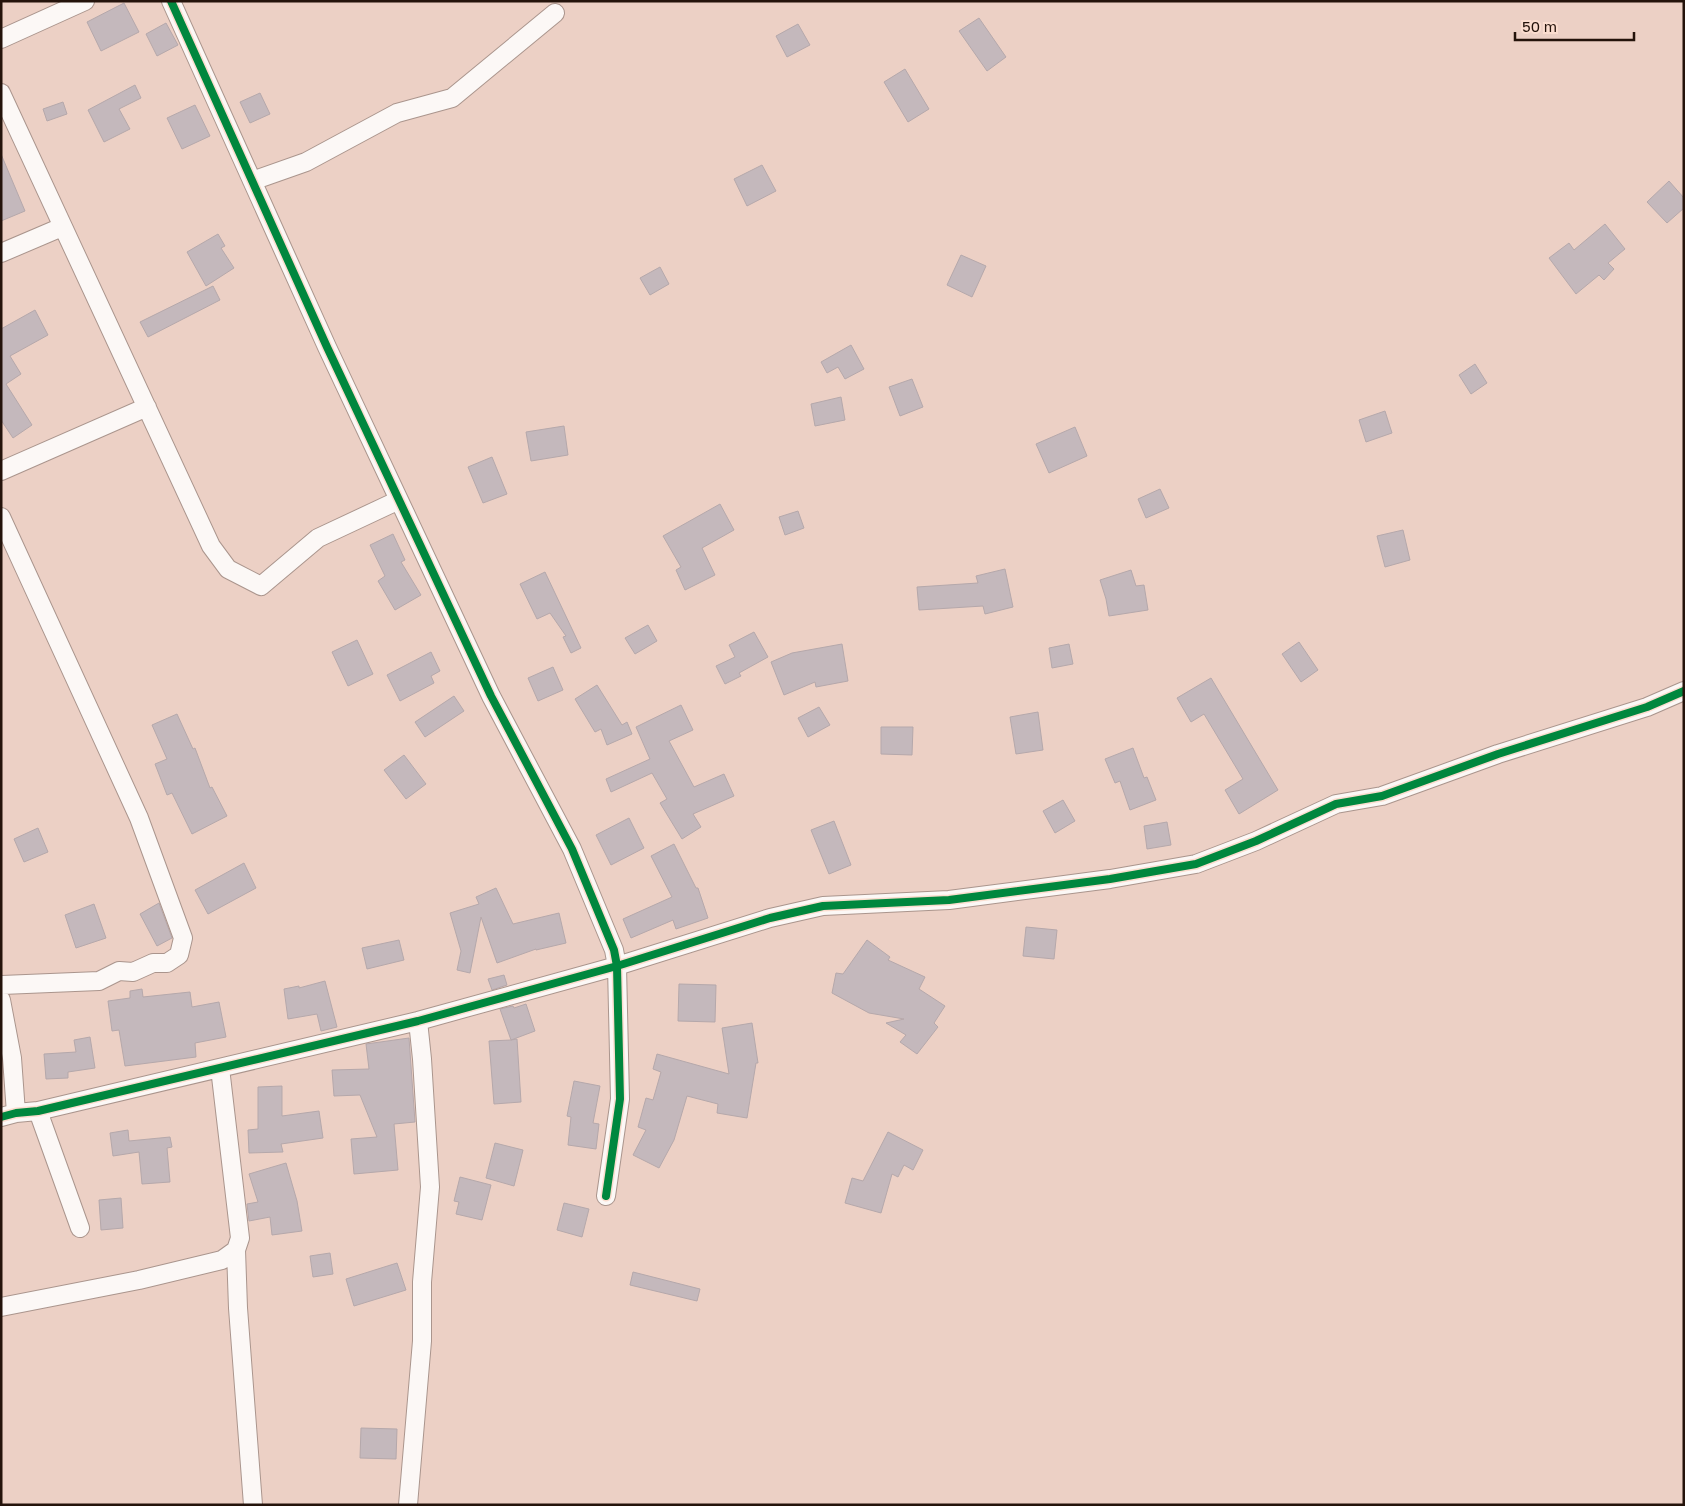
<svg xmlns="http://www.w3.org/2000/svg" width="1685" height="1506" viewBox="0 0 1685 1506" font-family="'Golos Text',sans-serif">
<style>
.building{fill:#c4b8bc;stroke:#b5a8ab}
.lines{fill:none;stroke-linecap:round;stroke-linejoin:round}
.street-casing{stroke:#aa958d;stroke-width:20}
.street{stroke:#fcf8f6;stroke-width:18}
.cycleway-casing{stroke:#fbddcf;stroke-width:11}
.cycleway{stroke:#00873e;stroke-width:8}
</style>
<rect width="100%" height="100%" fill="#ecd0c5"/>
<!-- building -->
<path class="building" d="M124,3L139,32L101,51L87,22Z
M979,18L1006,57L987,71L959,31Z
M166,23L178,45L157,56L146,34Z
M798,24L810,45L787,57L776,36Z
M905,69L929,109L908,122L884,82Z
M135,85L141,98L119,109L130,129L104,142L88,110Z
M260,93L270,114L250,123L240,102Z
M63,102L67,114L47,121L43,109Z
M195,105L210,136L182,149L167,118Z
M1,154L25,211L1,221Z
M762,165L776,191L747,206L734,179Z
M1669,181L1684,198V208L1667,223L1647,202Z
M1605,224L1625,249L1608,263L1614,269L1604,280L1599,275L1576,294L1549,258L1569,243L1574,250Z
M218,234L225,246L221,248L234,268L206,286L187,252Z
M961,255L986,266L972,297L947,285Z
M660,267L669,284L650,295L640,278Z
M213,286L220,300L148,337L140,322Z
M35,310L48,335L10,356L21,374L6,384L32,425L13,438L1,420V329Z
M851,345L864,369L845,379L838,367L827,373L821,362Z
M1475,364L1487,383L1471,394L1459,375Z
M912,379L923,407L900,416L889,387Z
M841,397L845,420L815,426L811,404Z
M1385,411L1392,433L1366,442L1359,420Z
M564,426L568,455L531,461L526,432Z
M1075,427L1087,456L1049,473L1036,444Z
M492,457L507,494L483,503L468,467Z
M1160,489L1169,508L1146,518L1138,499Z
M720,504L734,530L702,548L715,575L685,590L676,570L681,567L663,536Z
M798,511L804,528L785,535L779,517Z
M1403,530L1410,560L1385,567L1377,536Z
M393,534L405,560L401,562L421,595L395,610L378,581L385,576L370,545Z
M1005,569L1013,607L985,614L983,606L919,610L917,587L978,583L976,576Z
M1131,570L1136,586L1144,585L1148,610L1109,616L1106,599L1100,580Z
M545,572L581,648L571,653L563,637L566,636L550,613L537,619L520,584Z
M648,625L657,641L635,654L625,638Z
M754,632L768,657L739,673L741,676L725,684L716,666L735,657L729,645Z
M357,640L373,674L348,686L332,652Z
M1299,642L1318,670L1301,682L1282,654Z
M842,644L848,681L816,687L815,682L784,695L771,662L792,653Z
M1069,644L1073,664L1052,668L1049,648Z
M431,652L440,671L431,676L434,683L400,701L387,675Z
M553,667L563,690L538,701L528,678Z
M1211,678L1278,790L1239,814L1225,790L1243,779L1204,714L1191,722L1177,698Z
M597,685L622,725L627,722L632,734L607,745L601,729L595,732L575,699Z
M454,696L464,711L425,737L415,722Z
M681,705L693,730L669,741L694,787L724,774L734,796L693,814L701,827L682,839L660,803L667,799L652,773L611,792L606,779L650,759L636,727Z
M819,707L830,725L808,737L798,718Z
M1038,712L1043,750L1016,754L1010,717Z
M177,714L193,749L195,748L210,788L212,787L227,816L192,834L172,793L167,795L155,764L167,759L152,725Z
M881,727H913L912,755L881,754Z
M1133,748L1144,778L1147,777L1156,800L1130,810L1120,781L1115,783L1105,759Z
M404,755L426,784L406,799L384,770Z
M1063,800L1075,821L1055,833L1043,811Z
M629,818L644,848L611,865L596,835Z
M834,821L851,865L829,874L811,830Z
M1167,822L1171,845L1147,849L1144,826Z
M38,828L48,852L24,862L14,839Z
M674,844L696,888H698L708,918L676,929L673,920L631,938L623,919L672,897L651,856Z
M244,863L256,888L208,914L195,890Z
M496,888L513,924L559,913L566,943L536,950V949L497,963L481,917L470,973L457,970L461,951L450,913L479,904L476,897Z
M159,903L172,938L157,946L140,914Z
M94,904L106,938L76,948L65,915Z
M1026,927L1057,930L1054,959L1023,956Z
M399,940L404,960L367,969L362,948Z
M867,940L890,957L888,960L925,977L919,989L945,1006L934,1023L938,1027L917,1054L900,1042L906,1035L886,1023L904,1019L869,1013L832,993L836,973L843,974Z
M504,975L507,985L492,990L488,979Z
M325,981L337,1027L321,1031L317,1014L288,1019L284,989L299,986V988Z
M679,984L716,985L715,1022L678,1021Z
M142,989L143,997L190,992L192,1007L219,1002L226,1037L195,1043L196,1057L125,1066L119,1030L112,1031L108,1001L130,998V991Z
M526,1004L535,1031L511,1040L517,1039L521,1102L494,1104L489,1041L511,1040L500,1009L513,1006L514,1008Z
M752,1023L758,1063H756L747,1118L717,1113L718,1104L687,1096L674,1140L659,1168L633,1155L646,1130L638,1127L646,1098L653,1100L661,1072L653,1069L657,1054L729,1074L722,1028Z
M90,1037L95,1068L68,1072V1078L46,1079L44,1054L76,1052L74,1040Z
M409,1038L415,1122L394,1124L398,1170L354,1174L351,1139L377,1137L360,1095L334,1096L332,1070L369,1069L366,1044Z
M574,1081L600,1086L593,1123L599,1124L596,1149L568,1145L571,1117L567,1116Z
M282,1086V1116L319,1111L323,1138L281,1144L283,1152L249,1153L248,1130L258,1129V1087Z
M128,1130L129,1141L170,1137L172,1147L167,1148L170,1182L142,1184L139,1152L113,1156L110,1133Z
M888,1132L923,1150L913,1170L904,1165L898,1177L892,1174L881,1213L845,1203L852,1178L863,1181Z
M495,1143L523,1150L514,1186L486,1178Z
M286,1163L297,1201L302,1231L272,1235L270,1217L249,1221L247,1204L258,1202L249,1174Z
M460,1177L491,1185L482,1220L456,1214L459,1202L454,1201Z
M121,1198L123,1228L101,1230L99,1200Z
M564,1203L589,1209L582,1237L557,1230Z
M330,1253L333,1274L313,1277L310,1256Z
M397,1263L406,1290L354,1306L346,1279Z
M633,1272L700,1289L697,1301L630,1285Z
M361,1428L397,1429L396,1459L360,1458Z"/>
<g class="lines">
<!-- street casing -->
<g class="street-casing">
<path id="street" d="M171,1L327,347L399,500L491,696L572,849L614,950L617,966L620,1099L606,1196
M1,39L85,1
M1,93L211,546L228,569L261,586L318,538L399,500
M252,181L306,162L397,113L452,98L555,13
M1,253L62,227
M1,471L147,407
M1,517L139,818L183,938L179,955L167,963H153L133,972L119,971L99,981L2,985
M1,1000L12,1058L16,1113
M38,1111L80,1228
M1,1117L16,1113L38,1111L418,1021L617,966L770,918L823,906L949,900L1110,879L1196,864L1256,841L1336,804L1382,796L1498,754L1647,707L1684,691
M236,1250L238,1308L253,1505
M1,1307L139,1280L222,1260L236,1250L240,1238L220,1068
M408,1505L422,1341V1282L430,1187L422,1059L418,1021"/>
</g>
<!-- street -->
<use href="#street" class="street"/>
<!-- cycleway casing -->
<g class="cycleway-casing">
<path id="cycleway" d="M171,1L327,347L399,500L491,696L572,849L614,950L617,966L620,1099L606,1196
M1,1117L16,1113L38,1111L418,1021L617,966L770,918L823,906L949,900L1110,879L1196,864L1256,841L1336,804L1382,796L1498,754L1647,707L1684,691"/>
</g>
<!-- cycleway -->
<use href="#cycleway" class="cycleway"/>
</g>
<!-- border -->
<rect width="1685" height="1506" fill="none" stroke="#24130b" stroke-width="5"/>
<!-- scale -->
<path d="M1515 32v8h119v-8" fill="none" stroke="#24130b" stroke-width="2.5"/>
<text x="1522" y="32" font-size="15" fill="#24130b" stroke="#fbddcf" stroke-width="4" paint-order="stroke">50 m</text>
</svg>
